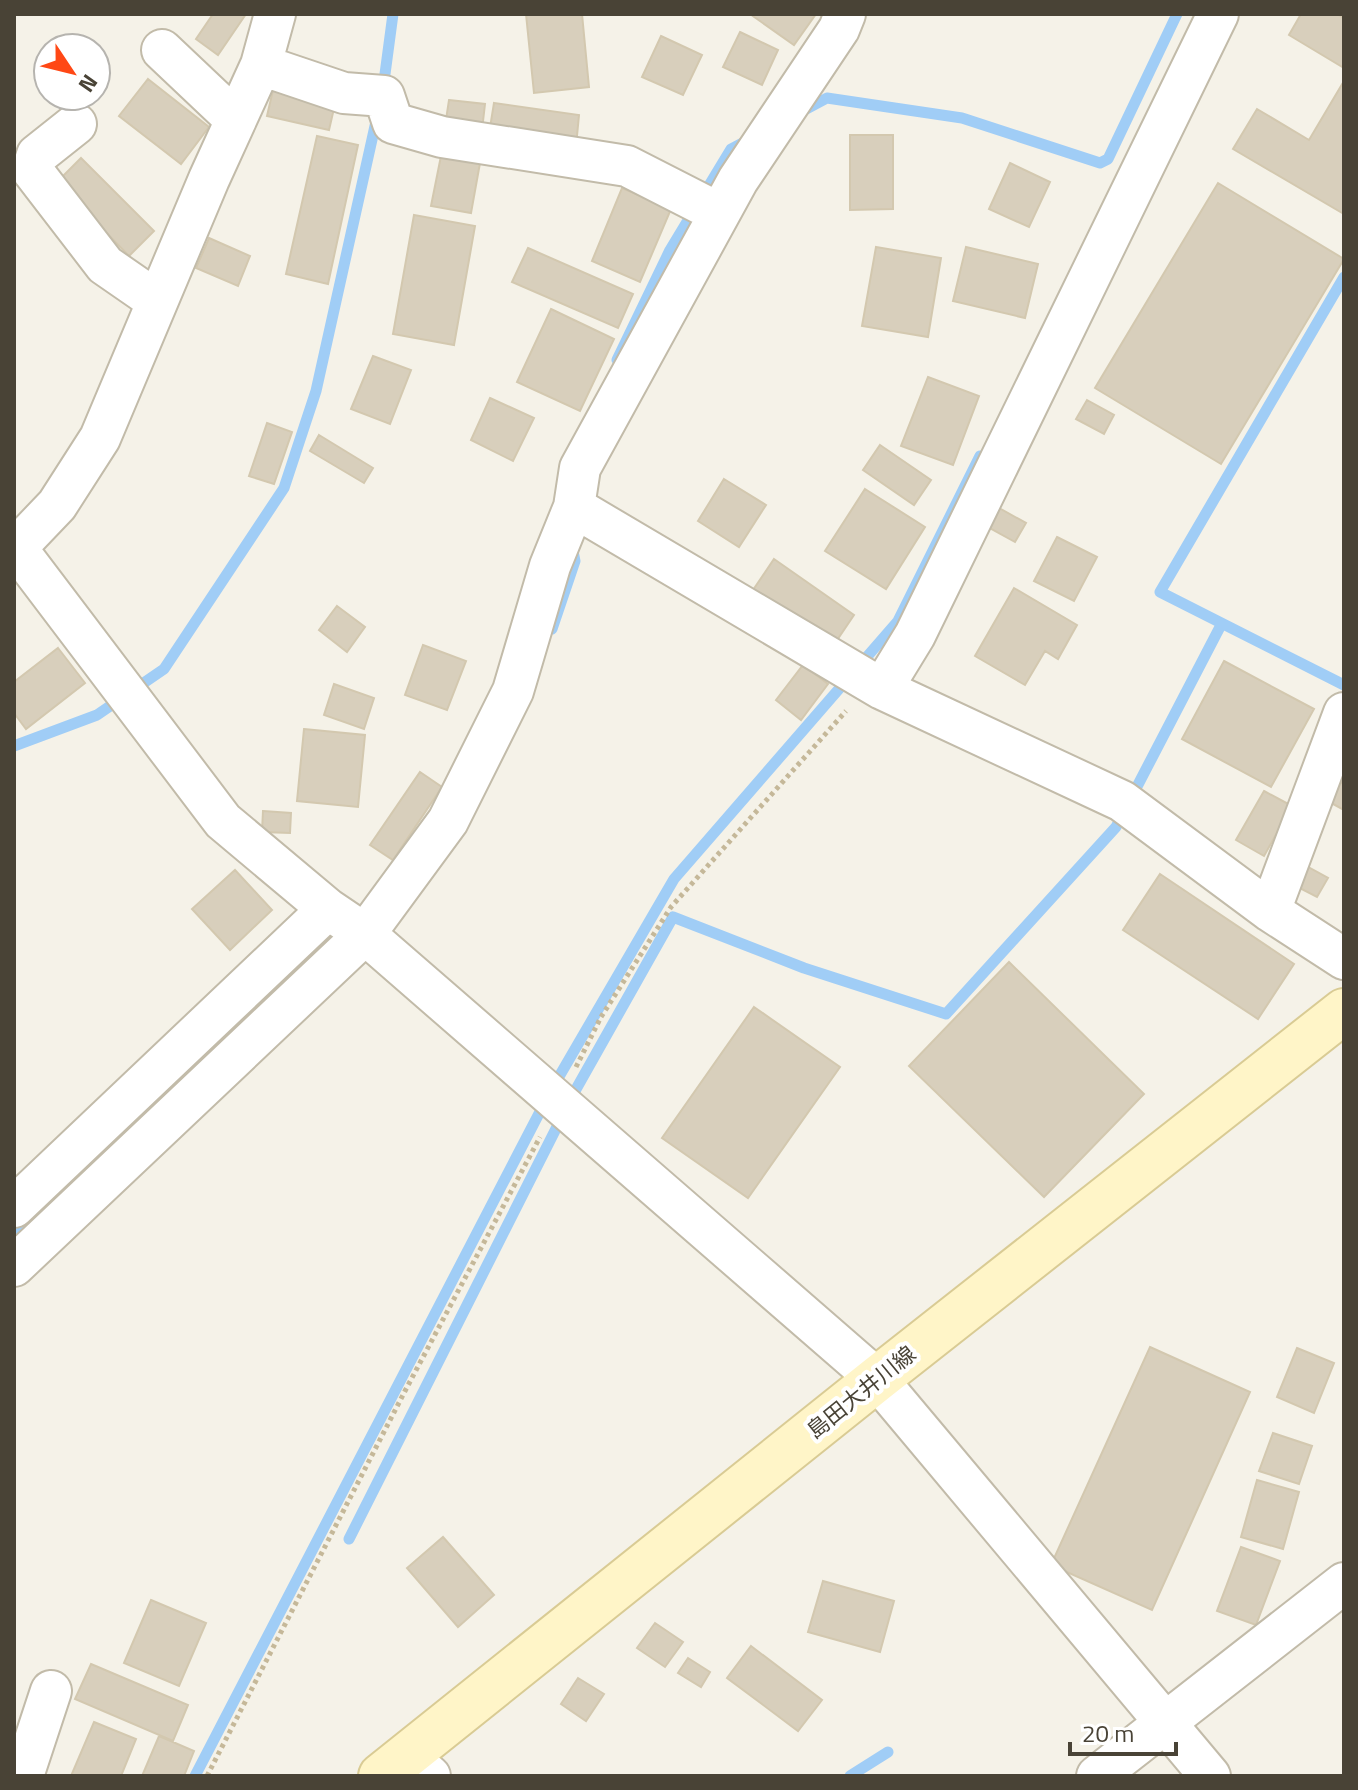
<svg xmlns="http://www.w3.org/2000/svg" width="1358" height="1790" viewBox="0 0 1358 1790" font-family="'Titillium Web','Noto Sans JP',sans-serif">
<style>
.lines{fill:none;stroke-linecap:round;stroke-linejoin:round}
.stream{stroke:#a0cdf6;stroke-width:11}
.building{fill:#d8cfbc;stroke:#d3c8af;stroke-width:2}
.street-casing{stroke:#c2bba9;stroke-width:44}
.secondary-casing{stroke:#d9cb94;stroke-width:48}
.path{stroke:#c5b899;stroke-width:5;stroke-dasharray:4 4;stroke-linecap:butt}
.street{stroke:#fff;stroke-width:40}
.secondary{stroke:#fff5c8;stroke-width:44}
.labels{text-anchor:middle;stroke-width:8;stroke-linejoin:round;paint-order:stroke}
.street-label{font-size:22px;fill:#494336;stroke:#fff}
</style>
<rect width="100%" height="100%" fill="#f5f2e8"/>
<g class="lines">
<!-- stream -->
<path class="stream" d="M383,89L393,14
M799,113L827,98L962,118L1100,163L1108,159L1177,14
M1344,277L1160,592L1344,685
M617,360L670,250L731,149L748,140
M552,629L575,561L572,546
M14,746L97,715L164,669L284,488L316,391L377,117
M553,1087L674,879L898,621L980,456
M14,1238L133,1126
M349,1539L575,1091L673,917L804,968L946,1014L1116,827L1221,625
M195,1776L545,1102
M850,1776L888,1752"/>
</g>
<!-- building -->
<path class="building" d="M213,14H246L218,55L196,39Z
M526,14H582L589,87L534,93Z
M750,14H816L794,45Z
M1301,14H1337L1344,18V68L1289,35Z
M740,32L778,50L762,85L723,67Z
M661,36L702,55L683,95L642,77Z
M148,79L209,127L181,164L119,116Z
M1344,81V214L1233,149L1257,109L1309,140Z
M273,90L335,104L329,130L267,116Z
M449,100L485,104L482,130L445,126Z
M494,103L579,115L576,146L489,134Z
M850,135H893V209L850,210Z
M317,136L358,145L328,284L286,274Z
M441,156L480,163L471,213L431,206Z
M81,158L154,231L129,256L57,182Z
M1010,163L1050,182L1029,227L989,209Z
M1218,183L1344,259L1221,464L1095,388Z
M622,188L671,209L640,282L592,261Z
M414,215L475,226L454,345L393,334Z
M209,238L250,256L238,286L196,268Z
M876,247L941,258L928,337L862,326Z
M966,247L1038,264L1025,318L953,301Z
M528,248L633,294L618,328L512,282Z
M551,309L614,339L580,411L517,382Z
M373,356L411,370L390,424L351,409Z
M928,377L979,396L953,465L901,446Z
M490,398L534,418L513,461L471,440Z
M1087,400L1114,415L1104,434L1076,419Z
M267,423L292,432L274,484L249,476Z
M319,435L373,468L364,483L310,451Z
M880,445L931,480L914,505L863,470Z
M724,479L766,505L739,547L698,521Z
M865,489L925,527L886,589L825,551Z
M999,508L1026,523L1015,542L988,527Z
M1057,537L1097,557L1074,601L1034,581Z
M774,559L854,615L831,649L751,593Z
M1014,588L1077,625L1058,659L1045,651L1025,685L975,656Z
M337,606L365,627L347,652L319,630Z
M423,645L466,661L447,710L405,695Z
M58,648L85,683L26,729L14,713V682Z
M1224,661L1314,709L1271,787L1182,739Z
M803,665L828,684L801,720L776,700Z
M334,684L374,698L364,729L324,715Z
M304,729L365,735L358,807L297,801Z
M420,772L442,787L393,860L370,845Z
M1334,779L1344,784V810L1324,799Z
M1264,791L1292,806L1264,856L1236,840Z
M263,811L291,813L290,833L262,832Z
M1301,863L1328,878L1317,897L1290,883Z
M235,870L272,910L230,950L192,909Z
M1160,874L1294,964L1258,1019L1123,930Z
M1009,962L1144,1094L1044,1197L909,1066Z
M754,1007L840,1067L748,1198L662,1138Z
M1150,1347L1250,1392L1152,1610L1051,1565Z
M1297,1348L1334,1363L1314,1413L1277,1397Z
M1273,1433L1312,1446L1299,1484L1259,1471Z
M1257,1480L1299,1492L1283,1549L1241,1537Z
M443,1537L494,1595L458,1627L407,1568Z
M1241,1547L1280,1561L1256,1625L1217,1611Z
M823,1581L894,1601L880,1652L808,1632Z
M151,1600L206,1623L179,1686L124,1663Z
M655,1623L683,1642L665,1667L637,1648Z
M751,1646L822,1700L798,1731L727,1678Z
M688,1658L710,1672L701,1687L678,1673Z
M91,1664L188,1705L173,1741L75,1699Z
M578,1678L604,1694L586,1721L561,1704Z
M94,1722L136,1739L121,1776H71Z
M159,1736L194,1751L184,1776H142Z"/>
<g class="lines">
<!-- street casing -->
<g class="street-casing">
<path id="street" d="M162,50L236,120
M261,65L344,93L384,96L393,123L442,137L627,166L719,213
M76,124L37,155L32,170L105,265L157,301
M574,507L882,689L1122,801L1270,911L1344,959
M14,545L223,821L328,909L365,934L877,1379L1210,1776
M14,550L57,505L100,438L209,179L261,65L275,14
M882,689L915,635L1218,14
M1270,911L1344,713
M14,1207L328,909
M14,1266L365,934L448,821L513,691L550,566L574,507L580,468L738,180L839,29L845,14
M407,1756L430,1776
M23,1776L51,1691
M1097,1776L1344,1583"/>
</g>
<!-- secondary casing -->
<g class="secondary-casing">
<path id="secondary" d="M381,1776L877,1379L1344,1011"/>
</g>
<!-- path -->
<path class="path" d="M576,1067L601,1017L671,907L846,711
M207,1776L405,1391L540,1137"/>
<!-- street -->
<use href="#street" class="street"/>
<!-- secondary -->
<use href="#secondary" class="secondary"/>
</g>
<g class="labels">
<!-- street labels -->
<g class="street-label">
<text transform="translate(861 1392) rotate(-39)" y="8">島田大井川線</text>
</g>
</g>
<!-- border -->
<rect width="1358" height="1790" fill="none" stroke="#494336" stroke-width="32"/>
<!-- north arrow -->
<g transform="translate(72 72) rotate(125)"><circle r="38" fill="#ffffff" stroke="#b6b4af" stroke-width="2"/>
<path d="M0-6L14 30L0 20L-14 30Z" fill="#ff4815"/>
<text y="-12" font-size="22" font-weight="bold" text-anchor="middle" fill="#494336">N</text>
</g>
<!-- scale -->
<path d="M1070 1742v12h106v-12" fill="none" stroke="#494336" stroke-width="4"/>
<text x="1082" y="1742" font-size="24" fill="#494336" stroke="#ffffff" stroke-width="6" paint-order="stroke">20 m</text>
</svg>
